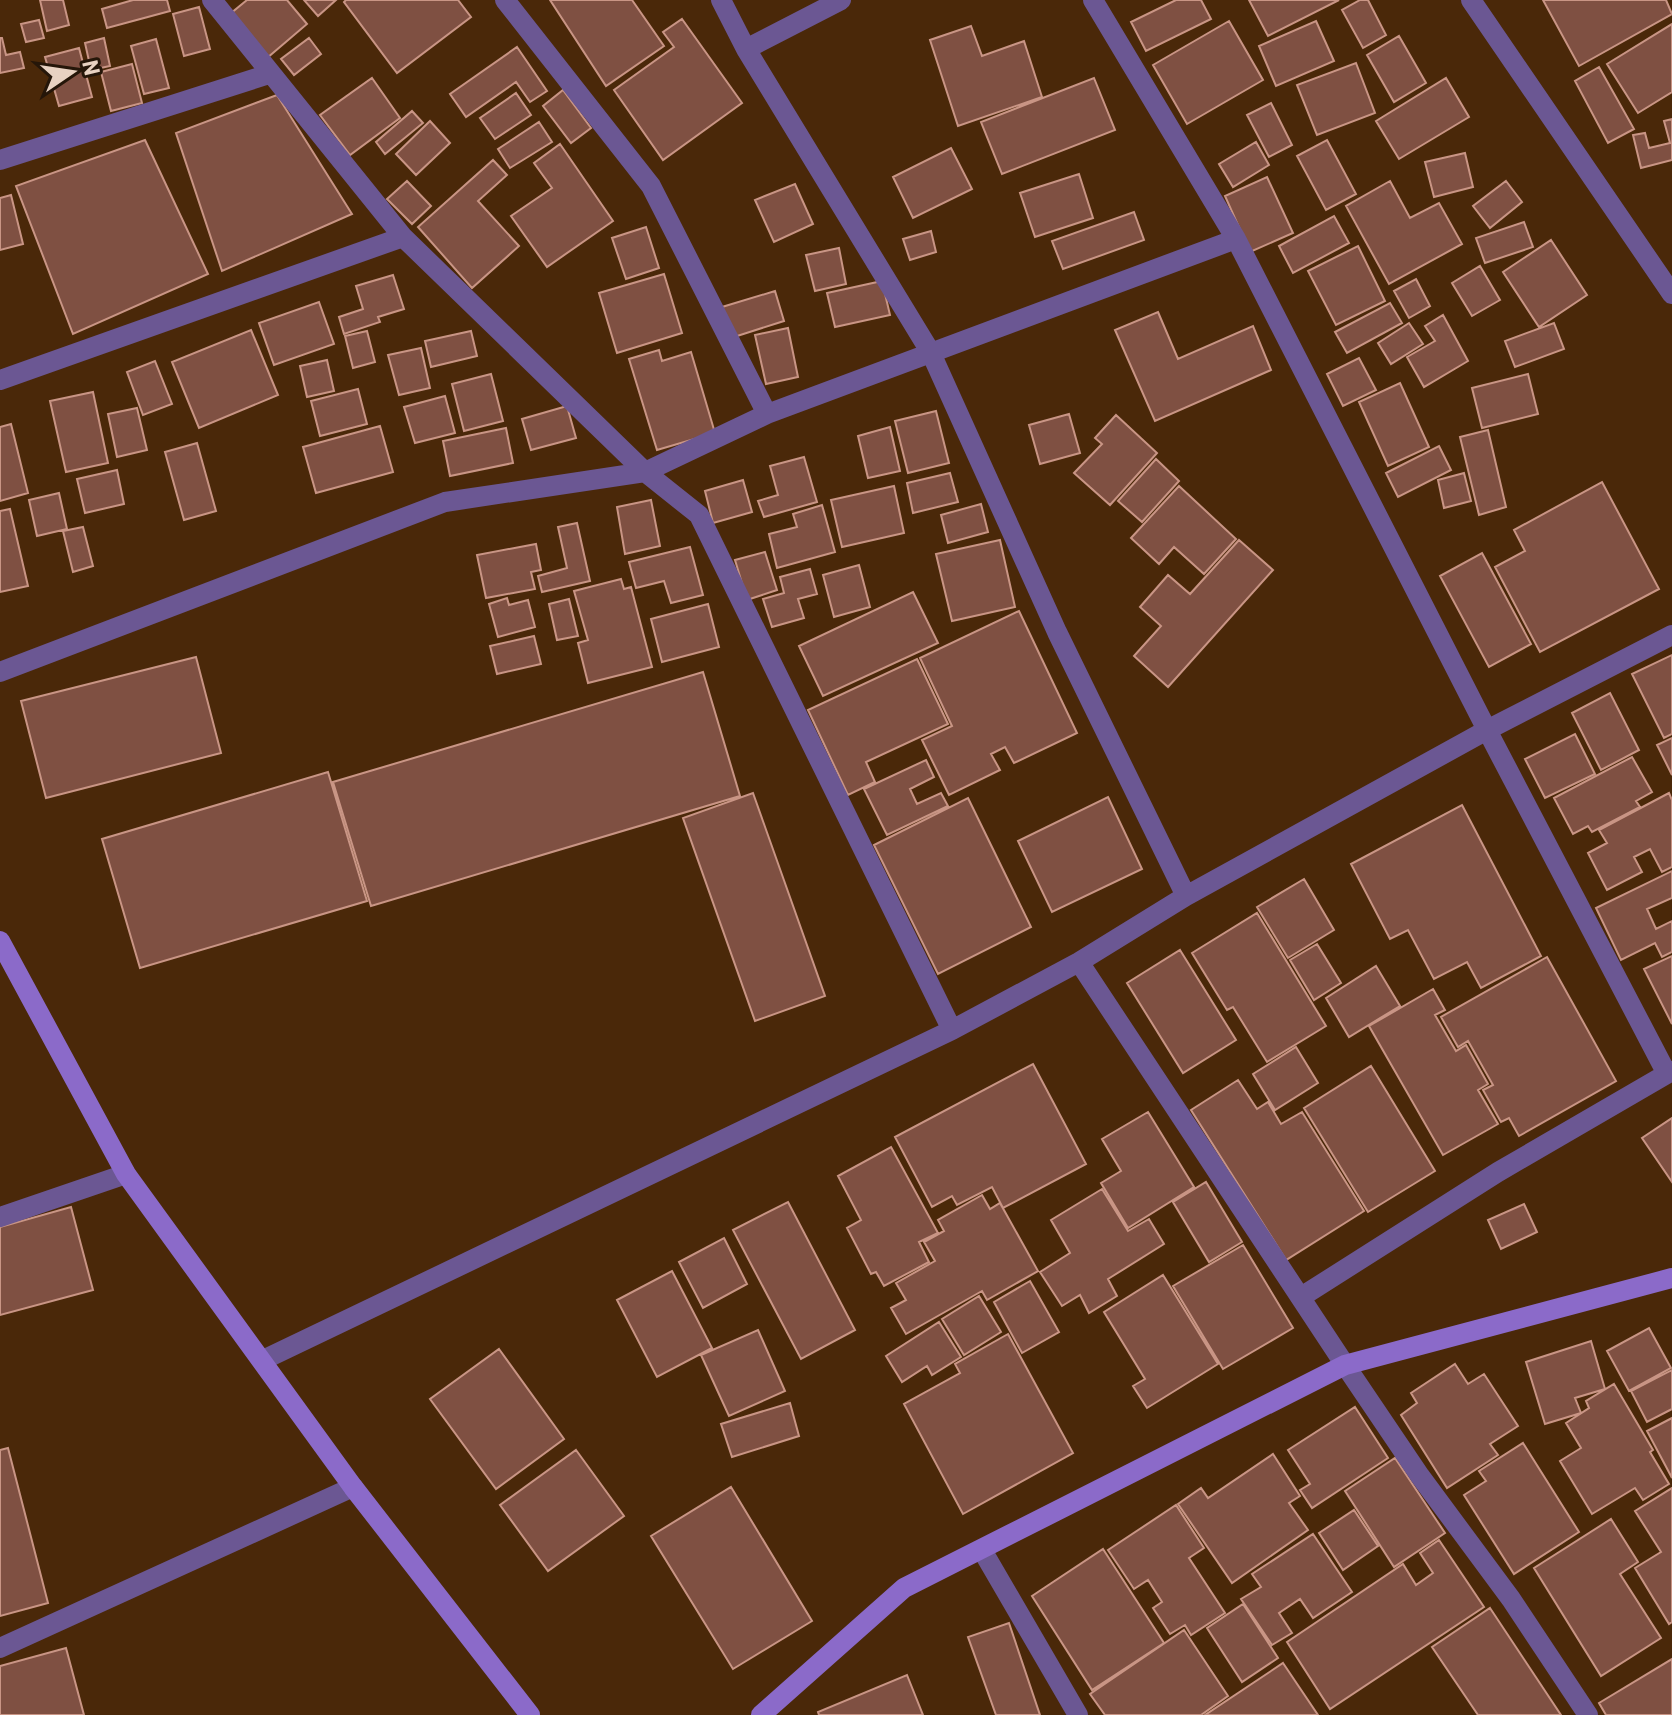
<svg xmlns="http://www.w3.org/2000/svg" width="1672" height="1715" viewBox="0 0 1672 1715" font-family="Barlow,sans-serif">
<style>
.building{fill:#7f5042;stroke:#c99585;stroke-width:2}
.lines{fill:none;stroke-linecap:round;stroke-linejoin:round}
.street{stroke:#6b5793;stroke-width:20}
.secondary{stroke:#8b6ac9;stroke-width:20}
</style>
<rect width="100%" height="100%" fill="#4a2809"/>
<!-- building -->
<path class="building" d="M40,0H63L69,25L47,31Z
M133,0H167L170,11L107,28L102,9Z
M247,0H287L307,24L267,58L230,14Z
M304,0H336L318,16Z
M346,0H458L471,17L397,73L344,2Z
M550,0H632L664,46L606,86Z
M1176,0H1201L1211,19L1146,51L1131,22Z
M1249,0H1339L1268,36Z
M1360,0H1368L1386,35L1363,48L1342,10Z
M1543,0H1666L1672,14L1579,66Z
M199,7L210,49L184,56L173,14Z
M682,19L742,103L663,160L614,90L674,47L663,32Z
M39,20L44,38L26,42L21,24Z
M1229,21L1263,80L1187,124L1153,65Z
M1316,21L1334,61L1276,86L1259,46Z
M1672,24V92L1638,113L1607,64Z
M971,26L982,56L1024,41L1042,97L958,126L930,40Z
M1399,36L1426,83L1394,102L1367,55Z
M0,38H2L6,55L20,52L24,68L0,73Z
M104,38L110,66L91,70L85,43Z
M309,38L321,54L294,75L281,59Z
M156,39L169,88L144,94L131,46Z
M517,47L547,91L530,102L516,82L466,117L450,94Z
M79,48L92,97L59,106L45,57Z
M1356,63L1375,113L1317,135L1297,85Z
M132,64L142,103L111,111L101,72Z
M1599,67L1634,129L1608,143L1575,81Z
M372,78L400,118L350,155L320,115Z
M1094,78L1115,130L1002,174L981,122Z
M1446,78L1469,117L1399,159L1376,121Z
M563,90L591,128L571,143L543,106Z
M516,93L531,115L495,139L480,118Z
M277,95L352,214L222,271L176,133Z
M1271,103L1292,145L1269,157L1247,115Z
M412,111L423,123L385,154L376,142Z
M1672,119V160L1641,168L1633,135L1645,133L1649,148L1670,143L1664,121Z
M430,121L450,143L416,175L396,154Z
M539,122L552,142L510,168L498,149Z
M145,140L208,274L73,334L16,186Z
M1327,140L1356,194L1326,210L1297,156Z
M1256,142L1269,165L1233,187L1219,164Z
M560,144L613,221L547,267L511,216L552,188L534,163Z
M951,148L972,189L913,218L893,177Z
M1465,153L1473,187L1434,197L1425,162Z
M493,160L507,175L478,201L519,246L472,288L418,227Z
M1079,174L1093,218L1035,237L1020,193Z
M1267,177L1293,233L1250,252L1225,196Z
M407,181L431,206L412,224L387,199Z
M1390,181L1410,218L1439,203L1462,244L1389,284L1346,206Z
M1506,181L1522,202L1490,228L1473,206Z
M795,184L813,224L774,242L755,200Z
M11,195L23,244L0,250V198Z
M1134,212L1144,240L1063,269L1052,241Z
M1334,216L1349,243L1293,273L1279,246Z
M1524,222L1533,247L1485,263L1476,238Z
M646,227L659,268L626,279L612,238Z
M931,231L936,252L910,260L903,239Z
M1551,240L1587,295L1539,327L1503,272Z
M1358,246L1385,301L1336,325L1308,271Z
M839,248L846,284L815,291L806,255Z
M1480,266L1500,300L1472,316L1452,283Z
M664,274L682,333L617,353L599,293Z
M393,275L404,309L378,317L380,322L344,334L339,317L363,309L356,286Z
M1416,279L1430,306L1409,318L1394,291Z
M882,281L890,315L835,327L827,293Z
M775,291L784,321L731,338L722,307Z
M319,302L334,344L274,365L259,323Z
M1390,303L1402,323L1347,353L1335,332Z
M1158,312L1178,359L1253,326L1271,370L1155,421L1115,330Z
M1443,315L1468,361L1424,387L1407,357L1435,341L1425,326Z
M1409,323L1423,344L1391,364L1378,343Z
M1554,323L1564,349L1515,367L1505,341Z
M788,328L798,377L766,384L755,335Z
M251,330L278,395L199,428L172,362Z
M367,331L375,362L353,368L345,336Z
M471,331L477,356L431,367L425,341Z
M421,348L430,388L399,395L388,355Z
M659,350L662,361L691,352L715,433L657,450L629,359Z
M1359,358L1376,390L1343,406L1327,374Z
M327,360L334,391L307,397L300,366Z
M155,361L172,404L143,415L127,372Z
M491,374L503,421L464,431L452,384Z
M1528,374L1538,414L1482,428L1472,388Z
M1400,383L1429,447L1388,466L1359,402Z
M358,389L367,424L320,436L311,401Z
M93,392L108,463L66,472L50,401Z
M445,396L455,433L415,443L404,407Z
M567,406L576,438L531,450L522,419Z
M137,408L147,450L117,457L108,414Z
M936,411L949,463L908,473L895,421Z
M1069,414L1080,453L1040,464L1029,425Z
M1116,415L1157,453L1110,505L1074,473L1102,444L1095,438Z
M11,424L28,493L0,501V427Z
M380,426L393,472L316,493L303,447Z
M890,427L900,471L868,478L858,436Z
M506,428L513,463L450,476L443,441Z
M1488,430L1506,507L1479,515L1460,437Z
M197,443L216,511L184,520L165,452Z
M1439,446L1451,470L1398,497L1386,473Z
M804,457L817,502L764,517L758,501L778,495L770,466Z
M1156,459L1179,481L1142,522L1118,501Z
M117,470L124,504L85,513L77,479Z
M950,473L958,502L913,513L907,483Z
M1464,473L1471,501L1444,508L1438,480Z
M743,480L752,512L713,523L705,491Z
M1602,482L1659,589L1540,652L1495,567L1525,551L1514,530Z
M894,486L904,533L842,547L831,500Z
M1179,486L1236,539L1204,574L1174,547L1159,564L1131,538Z
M59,493L67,529L37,536L29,500Z
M651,500L660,546L625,554L617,507Z
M981,504L988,532L948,543L941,515Z
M822,505L835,552L777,568L769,534L797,527L793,514Z
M10,509L28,586L0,592V511Z
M577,523L590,581L542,592L538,576L567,568L558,527Z
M83,527L93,566L73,572L63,531Z
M1000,540L1015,607L952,621L936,554Z
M1239,540L1273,570L1168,687L1134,656L1161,626L1140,607L1168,575L1190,594Z
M536,544L541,570L531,572L535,589L486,598L477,555Z
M690,547L703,595L671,603L664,581L636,588L629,562Z
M765,552L777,590L747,600L735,560Z
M1482,553L1531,644L1489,667L1440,576Z
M859,565L870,607L834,617L823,575Z
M810,569L817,594L798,599L804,618L772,627L763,599L784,593L780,577Z
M621,579L624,589L631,587L652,667L588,683L578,643L588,640L574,591Z
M913,592L938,643L823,696L799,646Z
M507,598L509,605L528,600L535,627L498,637L489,604Z
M569,599L578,636L557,640L549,604Z
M708,604L719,647L662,662L651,619Z
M1019,611L1077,733L1014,763L1005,747L991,754L1000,770L949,795L922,740L952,726L920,658Z
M534,636L541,664L497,674L490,646Z
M1672,655V734L1664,738L1632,674Z
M196,657L221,753L46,798L21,701Z
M917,659L948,724L866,762L875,782L848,795L808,710Z
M703,672L740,796L371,906L333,782Z
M1610,693L1639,750L1601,770L1572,713Z
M1575,734L1595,774L1545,798L1525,759Z
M1672,738V775L1657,745Z
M1632,757L1652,792L1636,801L1640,807L1592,832L1588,826L1573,834L1554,798Z
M926,760L934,777L910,789L917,804L941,793L948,806L887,835L864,789Z
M328,772L367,901L140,968L102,839Z
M753,793L825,996L755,1021L683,818Z
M1669,793L1672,800V867L1662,872L1650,849L1634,857L1642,872L1607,890L1588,853L1607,843L1599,830Z
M1108,797L1142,869L1052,912L1018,841Z
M968,798L1031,927L938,974L874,845Z
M1462,805L1541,956L1481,988L1467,962L1434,979L1408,930L1390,939L1351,864Z
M1672,871V898L1647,909L1656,929L1672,921V952L1662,957L1655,943L1621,960L1596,908Z
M1304,879L1334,930L1288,958L1257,907Z
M1257,913L1326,1026L1267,1062L1233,1007L1227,1010L1192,953Z
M1317,944L1341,983L1314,1000L1290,960Z
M1180,950L1236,1040L1183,1073L1127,983Z
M1672,956V1024L1644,969Z
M1547,957L1616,1081L1519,1136L1509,1118L1501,1122L1483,1090L1493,1085L1468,1041L1458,1047L1441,1017Z
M1376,966L1400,1006L1349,1037L1326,998Z
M1433,989L1445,1010L1435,1015L1456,1051L1466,1045L1488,1084L1478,1090L1498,1124L1443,1155L1369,1026Z
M1296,1047L1318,1083L1275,1110L1253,1074Z
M1033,1064L1086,1164L1003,1208L992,1187L957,1205L952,1196L932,1207L895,1137Z
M1371,1066L1435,1171L1368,1212L1304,1108Z
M1238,1080L1257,1109L1268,1102L1281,1124L1302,1112L1364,1211L1286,1260L1191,1110Z
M1148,1112L1194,1187L1128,1228L1101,1183L1121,1171L1102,1139Z
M1672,1118V1182L1642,1138Z
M891,1147L938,1233L919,1242L929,1262L884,1286L876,1272L871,1274L847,1228L861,1220L838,1176Z
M1206,1182L1242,1242L1209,1262L1173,1202Z
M1102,1189L1128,1231L1149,1219L1164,1244L1108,1279L1117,1296L1089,1313L1080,1295L1062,1306L1040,1272L1070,1253L1051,1220Z
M982,1195L990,1209L1000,1203L1038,1271L987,1300L982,1291L906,1334L891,1308L906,1300L896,1283L935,1261L924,1242L944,1231L938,1220Z
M788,1202L855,1330L801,1359L733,1230Z
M1524,1204L1537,1232L1501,1249L1488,1220Z
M71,1207L93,1290L0,1315V1227Z
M724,1238L747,1284L703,1308L679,1262Z
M1243,1245L1293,1328L1223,1369L1173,1286Z
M672,1271L712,1348L657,1377L617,1300Z
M1163,1275L1218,1364L1147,1408L1133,1386L1145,1379L1104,1312Z
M1030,1281L1059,1332L1022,1353L994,1302Z
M979,1296L1001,1332L964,1355L942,1319Z
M939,1322L961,1357L932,1375L927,1366L902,1382L886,1356Z
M1649,1328L1671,1368L1629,1391L1607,1351Z
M758,1330L785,1391L729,1416L701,1355Z
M1008,1334L1073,1453L963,1514L904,1404L960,1373L955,1364Z
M1591,1341L1605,1389L1575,1398L1581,1413L1545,1424L1526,1362Z
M499,1349L564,1439L496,1489L430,1399Z
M1455,1364L1468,1384L1484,1374L1518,1426L1490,1444L1498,1455L1447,1488L1401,1415L1417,1403L1411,1393Z
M1672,1370V1409L1647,1422L1631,1391Z
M1614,1384L1653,1450L1650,1452L1669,1484L1643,1500L1635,1488L1592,1514L1560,1461L1581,1448L1566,1423L1589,1408L1586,1401Z
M790,1403L799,1436L732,1457L721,1424Z
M1355,1407L1388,1458L1312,1508L1300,1490L1310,1484L1288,1450Z
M1672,1418V1478L1647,1431Z
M1523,1443L1579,1532L1514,1574L1464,1495L1486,1481L1479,1471Z
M8,1448L48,1603L0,1616V1450Z
M576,1450L624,1516L548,1571L500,1505Z
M1273,1454L1300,1496L1289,1503L1308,1530L1232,1583L1178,1504L1201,1488L1208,1498Z
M1395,1458L1445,1533L1394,1567L1345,1491Z
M731,1487L812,1621L733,1669L651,1536Z
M1672,1488V1622L1669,1624L1635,1568L1661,1552L1635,1511Z
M1176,1505L1204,1548L1189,1558L1225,1613L1191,1635L1185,1625L1170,1634L1153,1608L1162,1602L1148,1580L1134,1589L1108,1550Z
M1354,1510L1378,1546L1343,1570L1319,1533Z
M1611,1519L1638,1562L1620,1574L1661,1638L1601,1676L1534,1568Z
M1313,1534L1352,1592L1313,1618L1300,1599L1279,1613L1292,1633L1272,1645L1241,1599L1261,1587L1252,1574Z
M1439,1540L1484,1607L1330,1709L1287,1642L1403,1564L1416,1585L1433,1573L1420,1553Z
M1103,1549L1164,1643L1092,1690L1032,1596Z
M1243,1604L1278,1658L1242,1682L1207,1628Z
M1490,1608L1561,1715H1478L1432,1647Z
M1009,1623L1040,1715H996L968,1637Z
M1184,1630L1228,1696L1201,1715H1105L1090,1694Z
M66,1648L84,1715H0V1666Z
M1672,1659V1715H1606L1599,1703Z
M1283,1663L1318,1715H1205Z
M907,1675L923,1715H819L818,1712Z"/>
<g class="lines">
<!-- street -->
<path class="street" d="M212,0L403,237L645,472L699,515L952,1030
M505,0L651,186L767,414
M721,0L746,49L931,353L1057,632L1186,896
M1093,0L1236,239L1487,730L1667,1074
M1471,0L1672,294
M746,49L841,0
M0,160L269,74
M0,380L403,237
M0,672L445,502L645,472L767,414L1236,239
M1079,962L1345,1365L1420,1476L1511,1599L1588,1715
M0,1217L126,1174
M1301,1297L1498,1172L1672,1071
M263,1360L952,1030L1079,962L1186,896L1487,730L1672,635
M982,1550L1078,1715
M0,1648L353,1487"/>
<!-- secondary -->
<path class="secondary" d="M0,941L126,1174L353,1487L530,1715
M761,1715L904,1588L1345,1365L1672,1278"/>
</g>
<!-- north arrow -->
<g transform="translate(72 72) rotate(77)" stroke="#251609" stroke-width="6" paint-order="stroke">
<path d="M0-6L14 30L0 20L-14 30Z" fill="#e8d2c2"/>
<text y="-12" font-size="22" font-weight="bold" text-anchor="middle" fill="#e8d2c2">N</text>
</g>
</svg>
